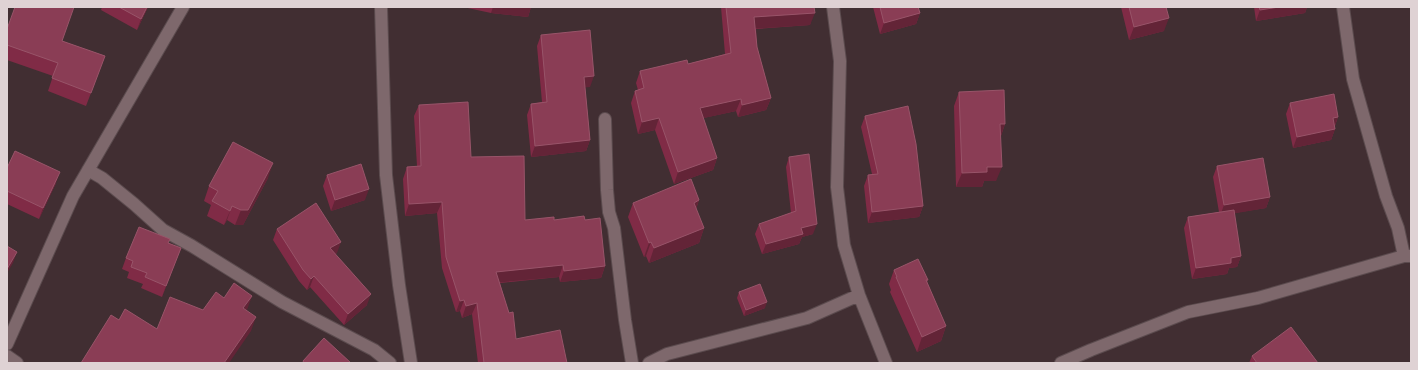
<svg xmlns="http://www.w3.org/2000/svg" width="1418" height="370" viewBox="0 0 1418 370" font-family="'Space Grotesk',sans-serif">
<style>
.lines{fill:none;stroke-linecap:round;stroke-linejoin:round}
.minor-casing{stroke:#5b4b4e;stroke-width:14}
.minor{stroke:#7e686c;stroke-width:12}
.wall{fill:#802b46}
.shaded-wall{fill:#632437}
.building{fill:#8a3d55;stroke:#985469}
</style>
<rect width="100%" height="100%" fill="#412e32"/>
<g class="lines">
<!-- minor casing -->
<g class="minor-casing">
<path id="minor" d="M381,7L386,175L399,285L411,363
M833,7L840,61L837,187L844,245L859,295L886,363
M1343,7L1353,79L1386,196L1398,228L1404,256
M605,119L607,190L609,212L614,228L625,320L632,363
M88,170L102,178L134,204L163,230L192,246L282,302L374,350L390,363
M7,344L73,196L183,7
M7,356L17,363
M649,363L667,354L807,318L859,295
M1061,363L1091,350L1188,312L1258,298L1404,256H1411"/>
</g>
<!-- minor -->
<use href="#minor" class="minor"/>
</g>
<!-- wall -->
<path class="wall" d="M102,7H148L137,30L101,10Z
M463,7H531L528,17L491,13Z
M721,7H814L810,25L756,29L757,47L771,98L766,110L738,117L736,111L703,118L717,158L713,170L674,184L655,130L638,134L631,103L635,91L638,90L636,83L640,71L688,64L725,54Z
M873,7H918L920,13L916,24L880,34Z
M1121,7H1166L1164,31L1129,40Z
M1254,7H1307L1305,13L1256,21Z
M7,28L62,41L105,56L86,106L48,91L53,76L7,60Z
M541,35L590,87H585L590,140L586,151L531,157L527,115L531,104L542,102L537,46Z
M959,92L1005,124L1001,136L996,181H984L982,187H956L954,106Z
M1290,103L1338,117L1335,126V129L1331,140L1293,148L1286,114Z
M419,105L471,157L525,220H585L605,266L601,278L560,282L559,277L500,283L516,339L567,363H478L472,314L462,318L460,311L456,312L442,268L437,213L405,216L403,179L407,167L417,166L414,116Z
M865,116L923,206L919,217L868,223L864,186L868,175L872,174L861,127Z
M789,157L813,234L802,237L799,244L762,254L755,234L759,224L791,213L786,167Z
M1217,166L1270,197L1266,208L1234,213L1241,256L1237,267L1229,268L1227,274L1192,279L1184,228L1188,217L1219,212L1213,177Z
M7,168L56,183L39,219L7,204Z
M327,175L365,200L331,211L323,186Z
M268,178L243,225H235L227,220L224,225L207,216L211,205L204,201L209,186Z
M699,200L696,209L704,228L699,243L649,263L646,256L644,257L628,217L633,203Z
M277,229L337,253L335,254L367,305L344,325L310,287L307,290L299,281L273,240Z
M168,243L181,248L162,297L141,288L143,284L127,278L129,272L122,269L126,258Z
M894,270L928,280L927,282L946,326L941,341L917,352L890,292L891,290L889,284Z
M739,292L765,308L744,316L737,298Z
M1252,356L1317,363H1249Z"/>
<!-- shaded-wall -->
<path class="shaded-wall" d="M147,7H148L137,30L141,19Z
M493,7H531L528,17L491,13Z
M1279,7H1307L1305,13L1256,21L1260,10Z
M815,13L810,25L750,29L754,17Z
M920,13L916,24L880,34L884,23Z
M1169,18L1164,31L1129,40L1134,27Z
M594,76L590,87L580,88L584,77Z
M771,98L766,110L738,117L742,105Z
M741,99L736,111L695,120L700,108Z
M1338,117L1334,128L1333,118Z
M659,118L655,130L638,134L642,122Z
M1000,124H1005L1000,138Z
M1335,129L1331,140L1293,148L1297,137Z
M590,140L586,151L531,157L535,146Z
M717,158L713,170L674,184L678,172Z
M273,163L268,178L243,225H235L241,210Z
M987,167H1002L996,181H984L982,187H956L962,173Z
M60,172L56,183L39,219L43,208Z
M369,189L365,200L331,211L335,200Z
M1270,197L1266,208L1220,216L1224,205Z
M699,200L694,215V203Z
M442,202L437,213L405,216L409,204Z
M232,206L227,220L224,225L230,211Z
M923,206L919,217L868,223L872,212Z
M817,224L813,234L802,237L799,244L762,254L766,244L801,228Z
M704,228L699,243L649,263L654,248Z
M341,242L337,253L326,259L330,248Z
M651,242L646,256L644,257L649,243Z
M181,248L177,259L162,297L166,286Z
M17,252L13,263L7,273V269Z
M1241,256L1237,267L1229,268L1227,274L1192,279L1196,268L1231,258Z
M563,265L559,277L492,283L496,272Z
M605,266L601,278L560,282L564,271Z
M314,276L310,287L307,290L311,279Z
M371,294L367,305L344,325L348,314Z
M252,296L247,310L243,308Z
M464,300L460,311L456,312L460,301Z
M767,302L765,308L744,316L746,310Z
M477,303L472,314L462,318L466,306Z
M256,317L251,331L229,363H224Z
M946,326L941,341L917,352L922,337Z"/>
<!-- building -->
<path class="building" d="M15,7H74L62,41L105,56L91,93L52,78L58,63L7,45V29Z
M119,7H147L141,19Z
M726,7H814L815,13L754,17L757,47L771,98L742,105L741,99L700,108L717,158L678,172L659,118L642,122L635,91L644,88L640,71L687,60L688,64L731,53Z
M880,7H918L920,13L884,23Z
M1129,7H1166L1169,18L1134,27Z
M1259,7H1279L1260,10Z
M590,30L594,76L584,77L590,140L535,146L531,104L547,102L541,35Z
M1004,90L1005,124H1000L1002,167H987V172L962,173L959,92Z
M1334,94L1338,117L1333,118L1335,129L1297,137L1290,103Z
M468,102L471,157L524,156L525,220L554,217V220L584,216L585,220L600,218L605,266L564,271L563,265L496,272L509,313L513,312L516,339L560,330L567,363H484L477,303L466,306L464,300L460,301L446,257L442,202L409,204L407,167L421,166L419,105Z
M908,106L916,144L923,206L872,212L868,175L878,174L865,116Z
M233,142L273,163L248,210H241L232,206L230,211L212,201L218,191L209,186Z
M15,151L60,172L43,208L7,191V168Z
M809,154L817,224L801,228L803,234L766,244L759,224L796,211L789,157Z
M1263,158L1270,197L1224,205L1217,166Z
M361,164L369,189L335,200L327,175Z
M691,179L699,200L694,203L704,228L654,248L651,242L649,243L633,203Z
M316,203L341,242L330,248L371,294L348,314L314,276L311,279L303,270L277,229Z
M1234,210L1241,256L1231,258V263L1196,268L1188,217Z
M139,227L170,239L168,243L181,248L166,286L145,277L147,273L131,267L133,261L126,258Z
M7,246L17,252L7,269Z
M918,259L928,280H926L946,326L922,337L896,277H897L894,270Z
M234,283L252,296L243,308L256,317L224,363H81L111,315L119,320L125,309L157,329L170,297L203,310L216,292L224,298Z
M760,284L767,302L746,310L739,292Z
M1291,327L1318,363H1257L1252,356Z
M324,338L351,363H304L303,361Z"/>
<!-- border -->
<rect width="1418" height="370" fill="none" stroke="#dfd2d4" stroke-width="16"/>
</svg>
